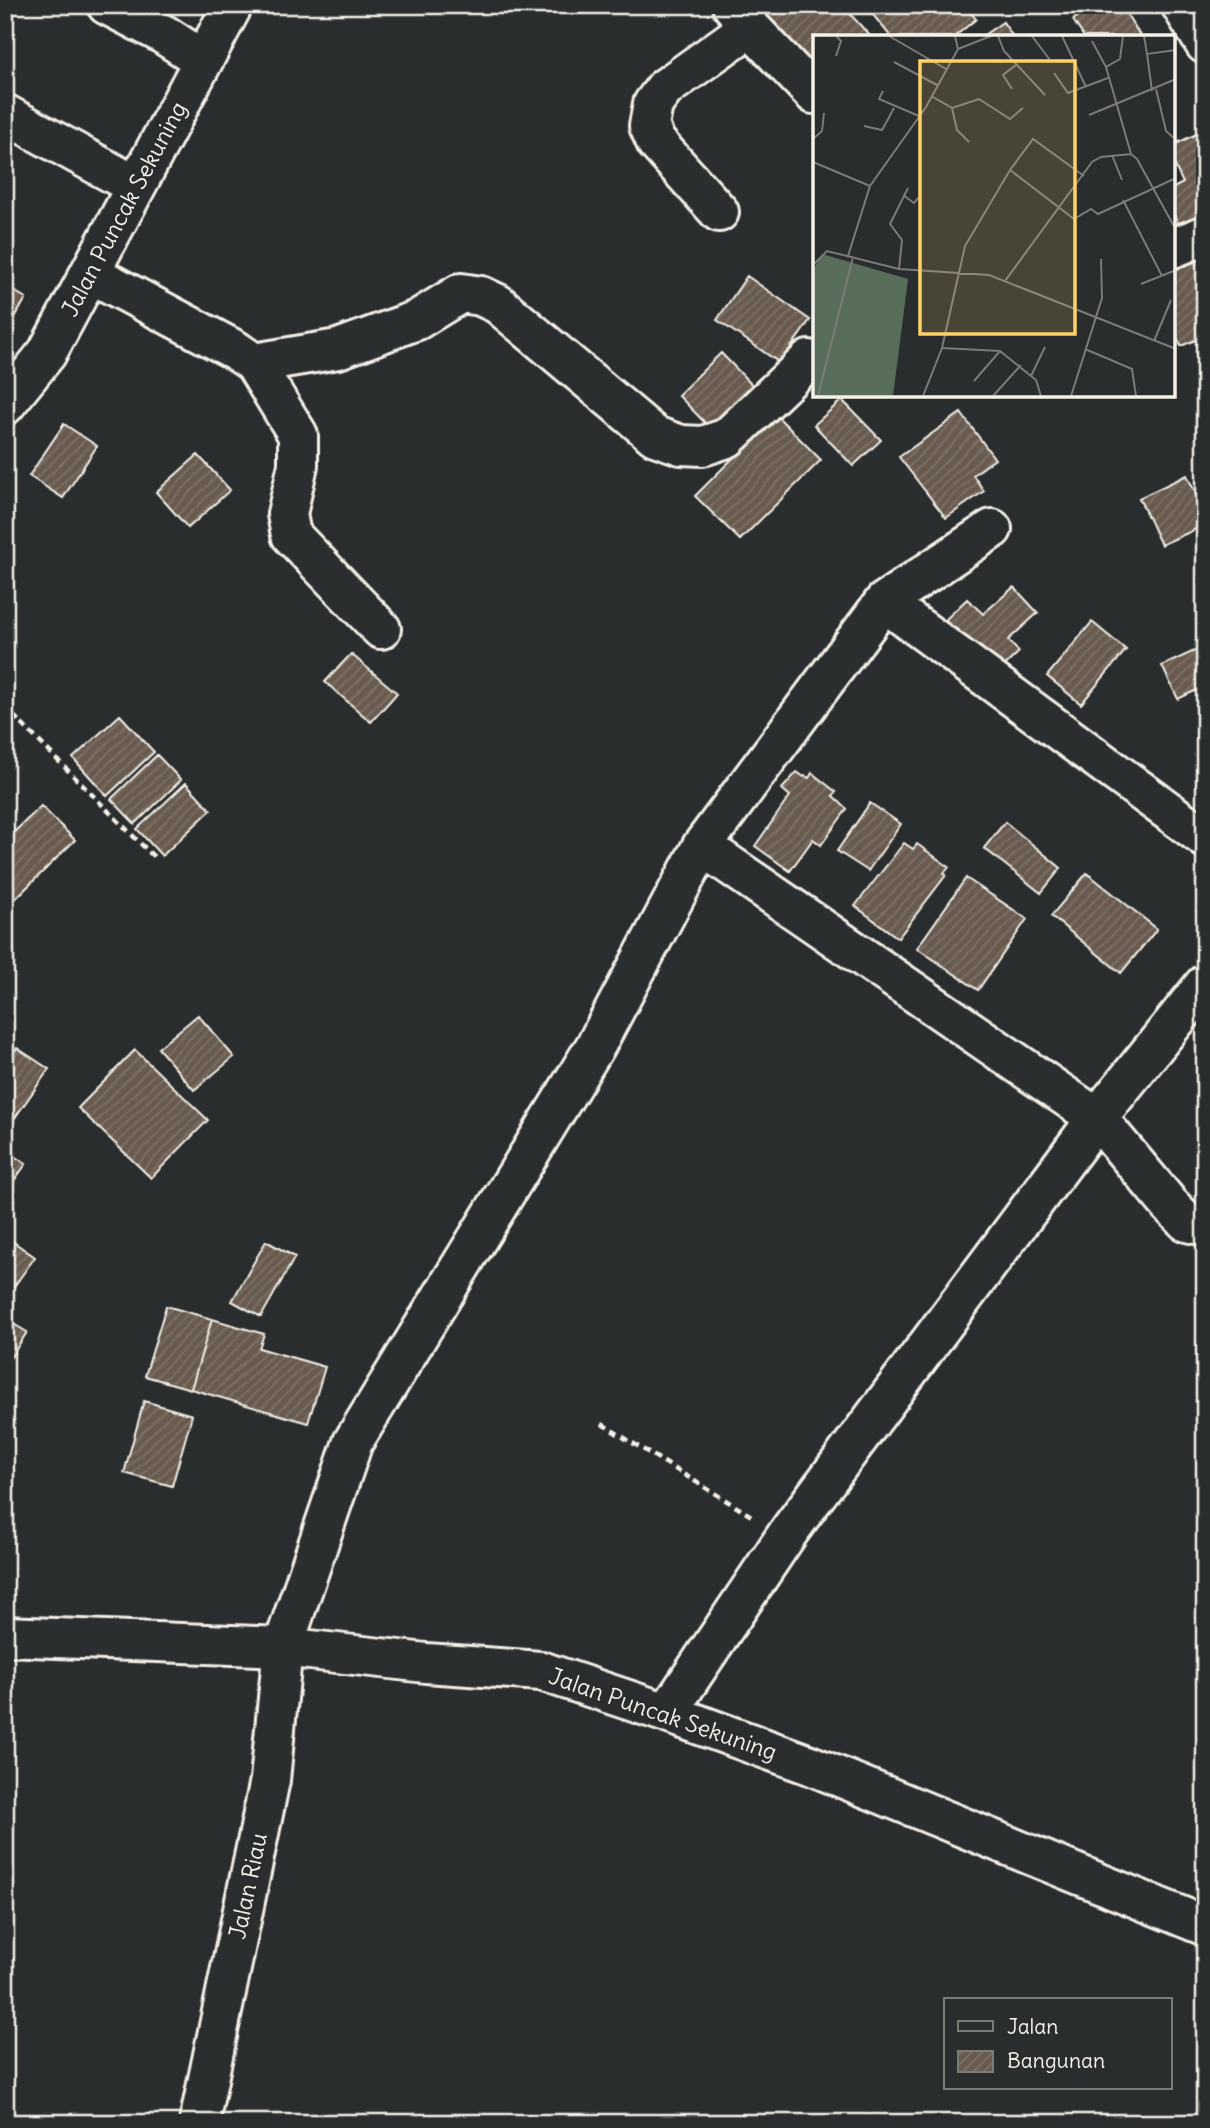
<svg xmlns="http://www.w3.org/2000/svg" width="1210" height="2128" viewBox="0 0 1210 2128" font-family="Delius,sans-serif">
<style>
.building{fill:url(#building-hatch);stroke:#f4f1e8;stroke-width:2}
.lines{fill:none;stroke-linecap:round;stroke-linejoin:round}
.street-casing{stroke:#f4f1e8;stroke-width:44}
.path{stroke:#f4f1e8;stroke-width:4.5;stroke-dasharray:7 5;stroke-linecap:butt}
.street{stroke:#2a2d2e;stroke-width:38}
.labels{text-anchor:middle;stroke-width:7;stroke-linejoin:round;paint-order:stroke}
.street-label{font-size:23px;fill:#f4f1e8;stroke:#2a2d2e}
.inset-road{fill:none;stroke:#7b7b78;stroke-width:2}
.view{fill:#ffd166;fill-opacity:0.15;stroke:#ffd166;stroke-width:3.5}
.inset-edge{fill:none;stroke:#f4f1e8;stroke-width:3.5}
</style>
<defs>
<pattern id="building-hatch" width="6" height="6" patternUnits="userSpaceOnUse" patternTransform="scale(1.75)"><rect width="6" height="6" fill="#685a4f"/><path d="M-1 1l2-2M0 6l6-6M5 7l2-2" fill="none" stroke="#7e7268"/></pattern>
</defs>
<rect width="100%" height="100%" fill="#2a2d2e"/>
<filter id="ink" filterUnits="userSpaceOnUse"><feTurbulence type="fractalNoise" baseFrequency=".0143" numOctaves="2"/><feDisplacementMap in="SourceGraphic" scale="14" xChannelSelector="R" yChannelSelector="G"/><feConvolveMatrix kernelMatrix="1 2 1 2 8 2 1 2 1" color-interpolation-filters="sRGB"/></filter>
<g filter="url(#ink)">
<!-- building -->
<path class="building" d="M738,5H842L871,37H814V87Z
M865,5H965L976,19L954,37H891Z
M1095,5H1121L1141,37H1084L1073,20Z
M1003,22L1013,37H981Z
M1205,130V227L1185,236L1173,213V188L1183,183L1173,162V145Z
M1205,253V336L1181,346L1173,329V267Z
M747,276L810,320L780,363L717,320Z
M5,286L26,298L5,335Z
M721,353L753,386L710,428L678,395Z
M842,400L881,440L853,466L814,425Z
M961,413L995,459L973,475L984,491L946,518L899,457Z
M776,415L821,460L740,540L695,496Z
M64,424L97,446L63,498L29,476Z
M198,455L230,490L188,528L156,492Z
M1187,475L1205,513V525L1161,545L1139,498Z
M1014,587L1038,613L1008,640L1019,652L993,677L941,624L967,599L983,614Z
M1092,622L1126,650L1081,704L1047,676Z
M1205,646V686L1178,699L1162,666Z
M351,654L397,693L371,722L325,682Z
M120,715L154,752L107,796L73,758Z
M157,755L181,780L135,824L111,799Z
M797,772L804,777L805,776L809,778L812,773L836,792L833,796L847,809L821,845L813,839L790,871L755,846L790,796L782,789Z
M186,783L211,810L162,856L137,829Z
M870,803L901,824L868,871L837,851Z
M41,806L75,840L5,909V841Z
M1005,822L1061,868L1041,893L984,848Z
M904,843L913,849L917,844L949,867L944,873L946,875L898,938L855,906Z
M1087,873L1157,929L1121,973L1051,916Z
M966,878L1027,919L978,990L917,948Z
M198,1015L234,1057L194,1090L158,1048Z
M17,1048L49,1069L7,1129L5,1128V1065Z
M135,1050L208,1120L151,1178L78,1108Z
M5,1150L26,1164L5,1193Z
M5,1236L35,1257L5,1299Z
M266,1241L295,1257L261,1317L232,1301Z
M166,1306L212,1319L191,1389L145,1376Z
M5,1319L27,1332L5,1366Z
M212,1319L264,1334L259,1348L325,1367L308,1423L191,1389Z
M144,1401L192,1415L172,1486L124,1473Z"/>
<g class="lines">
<!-- street casing -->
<g class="street-casing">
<path id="street" d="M107,5L163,34L203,60
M732,5L750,27L814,94
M1181,5L1205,44
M5,114L136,186
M719,212L656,142L649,126L653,104L665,88L750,27
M1173,248L1205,235
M90,273L235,350L254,363L298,435V465L287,514L291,535L381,629
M254,363L338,349L417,320L461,293L481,296L498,304L655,436L681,445L703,446L727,438L809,360
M5,405L47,353L233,5
M884,602L992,529
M702,846L1097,1118L1170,1205L1187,1222L1205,1226
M5,1636L283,1647L426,1663L541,1671L667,1713L810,1765L1205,1926
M667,1713L790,1530L1097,1118L1205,984
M199,2123L270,1780L283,1647L353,1442L596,1045L702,846L884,602L1205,838"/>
</g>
<!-- path -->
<path class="path" d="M5,707L154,857
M602,1424L753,1517"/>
<!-- street -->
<use href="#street" class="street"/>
</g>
</g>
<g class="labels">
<!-- street labels -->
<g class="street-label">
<text transform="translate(124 209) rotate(-62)" y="8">Jalan Puncak Sekuning</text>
<text transform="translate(663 1714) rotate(19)" y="8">Jalan Puncak Sekuning</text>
<text transform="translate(248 1886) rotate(-78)" y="8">Jalan Riau</text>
</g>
</g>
<!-- overview -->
<g transform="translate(813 35)">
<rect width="362" height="362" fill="#2a2d2e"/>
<path d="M9,219L95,244L80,361H0V235Z" fill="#586e5a"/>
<path class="inset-road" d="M23,1L28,6L23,21M76,1L133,34M185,1L191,16L232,60M219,1L237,25M249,1L273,52M310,1L307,24L293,32L318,119M331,1L334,19L363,15M279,6L293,32M145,14L178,1M334,19L339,56M81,27L124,50M241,38L255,58L295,43M199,54L190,40L203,30M343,54L353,96L363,105M70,56L66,64L106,81M118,61L139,73L144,95L156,107M139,73L166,64L197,84L210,73M276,80L363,44M51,91L69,95L81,73M0,104L9,96L11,78M299,120L309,145M0,127L57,151M197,135L261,184L278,174L285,179L363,143M90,160L101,168L107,161M310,165L349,241M35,221L57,151L113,72L145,14L142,1M0,230L14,216L86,234L176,240L363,314M86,234L89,205L77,189L95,153M192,246L279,127L288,122L318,119L324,124L363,195M328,249L363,235M341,306L358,265M129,313L187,316L223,345L228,361M272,314L319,334L323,361M218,341L232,312M161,346L187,316M5,361L40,222M110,361L129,313L152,211L197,135L220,104L271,141M180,361L208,330M258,361L289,263L288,224"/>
<path class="view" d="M107,26H262V299H107Z"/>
<rect width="362" height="362" class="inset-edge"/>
</g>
<!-- margin -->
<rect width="1210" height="2128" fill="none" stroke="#2a2d2e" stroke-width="28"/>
<rect x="14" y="14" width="1182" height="2100" fill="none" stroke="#f4f1e8" stroke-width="2.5" filter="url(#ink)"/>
<!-- legend -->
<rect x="944" y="1998" width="228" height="91" fill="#2a2d2e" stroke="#7b7b78" stroke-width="2"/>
<rect x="958" y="2021" width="35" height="10" fill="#2a2d2e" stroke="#7b7b78" stroke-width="2"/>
<text x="1007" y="2034" font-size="21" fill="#f4f1e8">Jalan</text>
<rect x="958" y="2051" width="35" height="21" fill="url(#building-hatch)" stroke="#7b7b78" stroke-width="2"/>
<text x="1007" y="2068" font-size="21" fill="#f4f1e8">Bangunan</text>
</svg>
